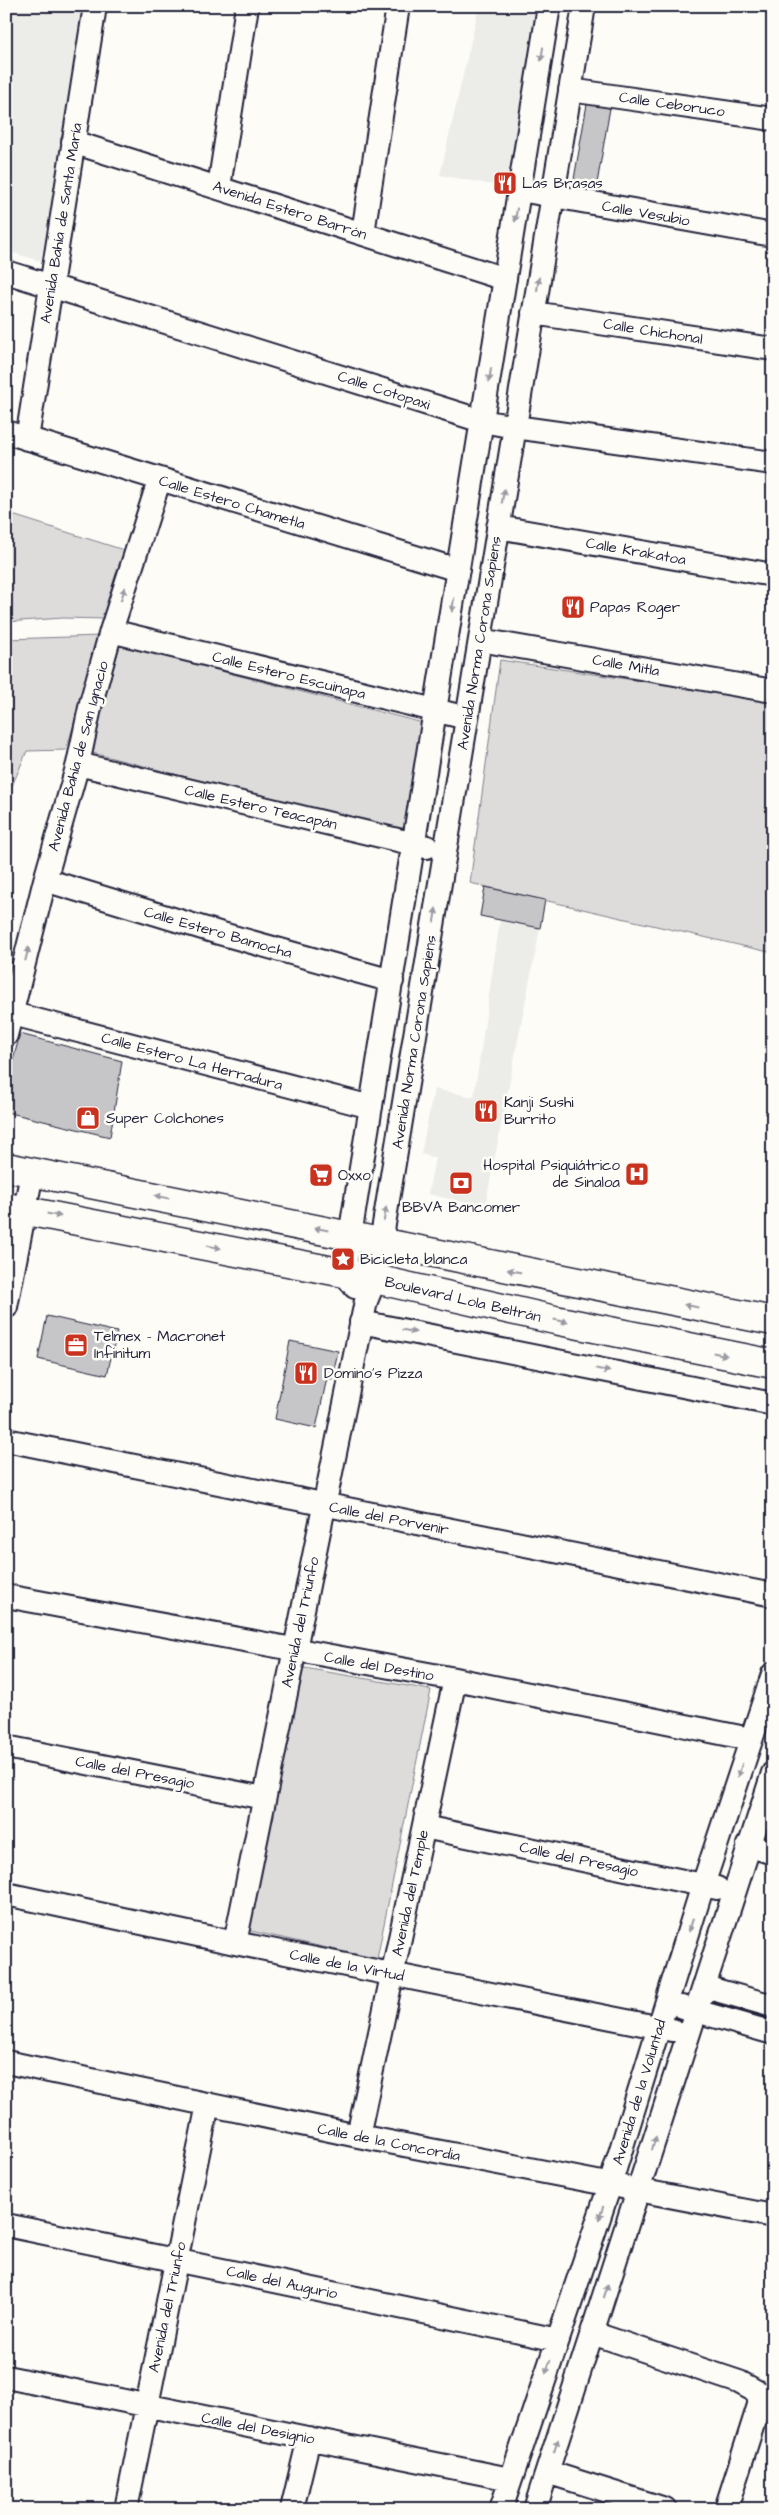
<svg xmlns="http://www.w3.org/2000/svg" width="779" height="2515" viewBox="0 0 779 2515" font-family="'Architects Daughter',sans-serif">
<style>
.built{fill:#ecece9}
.green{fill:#dddcdb;stroke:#807f8b}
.building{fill:#c6c6c8;stroke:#22223b}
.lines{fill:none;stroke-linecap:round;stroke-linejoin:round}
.minor-casing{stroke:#22223b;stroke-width:26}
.major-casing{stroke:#22223b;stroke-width:31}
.minor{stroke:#fdfcf7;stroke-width:22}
.major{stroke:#fdfcf7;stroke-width:28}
.oneway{fill:#9a9aa2}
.labels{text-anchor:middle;stroke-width:5;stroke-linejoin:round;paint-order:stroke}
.street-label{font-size:15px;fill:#22223b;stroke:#fdfcf7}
.poi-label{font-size:15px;fill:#22223b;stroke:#fdfcf7;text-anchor:start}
</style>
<rect width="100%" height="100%" fill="#fdfcf7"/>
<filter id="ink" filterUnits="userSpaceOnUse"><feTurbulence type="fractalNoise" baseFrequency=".02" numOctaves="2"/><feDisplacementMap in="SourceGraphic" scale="10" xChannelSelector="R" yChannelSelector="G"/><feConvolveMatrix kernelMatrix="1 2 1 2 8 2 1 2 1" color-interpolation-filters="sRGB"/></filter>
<g filter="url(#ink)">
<!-- built -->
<path class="built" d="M6,6H85L41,261L6,251Z
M479,6H520L549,14L518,190L440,175Z
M500,920L540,928L485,1207L428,1194L435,1158L421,1154L434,1089L474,1097Z"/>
<!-- green -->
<path class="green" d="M6,513L127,551L105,619L63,618L6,622Z
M101,636L66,750L27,751L6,800V639Z
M120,645L423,723L405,833L89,752Z
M500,660L773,701V953L470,883Z
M299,1667L431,1690L377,1959L246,1930Z"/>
<!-- building -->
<path class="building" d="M587,104L610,108L595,195L572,191Z
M485,887L545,900L540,928L480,916Z
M20,1034L122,1061L110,1137L6,1112V1086Z
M47,1316L117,1332L107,1375L38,1359Z
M290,1341L338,1351L332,1379L327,1378L316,1428L275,1419Z"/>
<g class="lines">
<!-- minor casing -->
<g class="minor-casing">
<path id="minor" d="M570,90L773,119
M73,142L505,279
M219,187L247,6
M520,190L773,235
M363,233L398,6
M6,272L482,421L515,427L773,463
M533,313L773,349
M6,432L458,570
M27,439L95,6
M498,527L773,575
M111,631L467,718
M480,640L773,691
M78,764L427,847
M45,880L219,933L392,981
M13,1014L371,1107
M6,1035L45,880L78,764L91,703L111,631L159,481
M355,1287L344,1273L549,6
M6,1307L32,1173
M361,1322L773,1404
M6,1440L773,1595
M6,1596L455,1679L750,1739
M6,1747L264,1798
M424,1827L717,1888
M748,1845L773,1853
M6,1894L235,1943L672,2030
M235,1943L366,1301L375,1279L584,6
M705,1987L773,2006
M682,2007L773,2033
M6,2062L358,2136L773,2216
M358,2136L455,1679
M6,2225L558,2340
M592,2333L739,2382L759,2393V2405L726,2509
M6,2377L510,2479
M547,2472L665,2509
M126,2509L208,2104
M292,2509L309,2438
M501,2509L610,2185L703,1885L773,1674
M535,2509L773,1773"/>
</g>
<!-- major casing -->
<g class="major-casing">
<path id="major" d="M6,1167L773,1321
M6,1207L375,1279L555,1320L773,1364"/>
</g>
<!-- minor -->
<use href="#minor" class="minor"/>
<!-- major -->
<use href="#major" class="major"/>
</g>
<!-- one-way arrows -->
<defs><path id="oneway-solid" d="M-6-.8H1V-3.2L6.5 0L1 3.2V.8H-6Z" transform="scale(1.25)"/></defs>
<g class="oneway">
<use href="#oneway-solid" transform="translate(542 54) rotate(99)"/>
<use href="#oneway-solid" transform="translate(516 215) rotate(99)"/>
<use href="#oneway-solid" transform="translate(538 284) rotate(-81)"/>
<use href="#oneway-solid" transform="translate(490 375) rotate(99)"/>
<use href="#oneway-solid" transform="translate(503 496) rotate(-81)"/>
<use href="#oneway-solid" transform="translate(123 594) rotate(-72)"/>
<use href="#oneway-solid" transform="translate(453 605) rotate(99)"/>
<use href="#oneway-solid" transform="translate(435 915) rotate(-81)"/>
<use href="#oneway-solid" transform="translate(27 954) rotate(-76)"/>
<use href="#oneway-solid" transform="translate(162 1197) rotate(-169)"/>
<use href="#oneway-solid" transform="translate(385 1214) rotate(-81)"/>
<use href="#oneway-solid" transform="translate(54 1215) rotate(11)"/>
<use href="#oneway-solid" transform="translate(321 1229) rotate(-169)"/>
<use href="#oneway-solid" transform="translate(214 1247) rotate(11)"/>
<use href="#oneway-solid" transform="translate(514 1271) rotate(-169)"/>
<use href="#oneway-solid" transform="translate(691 1306) rotate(-169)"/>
<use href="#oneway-solid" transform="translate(561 1321) rotate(12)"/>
<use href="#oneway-solid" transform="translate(409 1331) rotate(11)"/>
<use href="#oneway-solid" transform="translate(720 1354) rotate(12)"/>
<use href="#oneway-solid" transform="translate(603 1370) rotate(11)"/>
<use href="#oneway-solid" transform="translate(740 1770) rotate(109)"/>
<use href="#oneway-solid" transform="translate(691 1925) rotate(107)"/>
<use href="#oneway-solid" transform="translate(654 2143) rotate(-73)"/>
<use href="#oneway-solid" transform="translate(601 2213) rotate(109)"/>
<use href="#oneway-solid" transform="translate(606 2291) rotate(-72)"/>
<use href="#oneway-solid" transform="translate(548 2367) rotate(109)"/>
<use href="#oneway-solid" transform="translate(556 2446) rotate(-72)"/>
</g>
</g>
<!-- icons -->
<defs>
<g id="restaurant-square" transform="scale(1.25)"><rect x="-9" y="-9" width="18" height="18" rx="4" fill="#c8321e" stroke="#fdfcf7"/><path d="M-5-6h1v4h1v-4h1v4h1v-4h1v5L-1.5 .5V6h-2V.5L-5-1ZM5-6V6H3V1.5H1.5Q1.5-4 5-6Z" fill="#fff"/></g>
<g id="shop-square" transform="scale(1.25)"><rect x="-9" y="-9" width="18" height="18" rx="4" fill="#c8321e" stroke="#fdfcf7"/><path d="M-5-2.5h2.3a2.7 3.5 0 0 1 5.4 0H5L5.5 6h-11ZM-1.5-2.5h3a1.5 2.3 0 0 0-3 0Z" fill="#fff"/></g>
<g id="hospital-square" transform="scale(1.25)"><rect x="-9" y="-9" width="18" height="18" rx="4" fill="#c8321e" stroke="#fdfcf7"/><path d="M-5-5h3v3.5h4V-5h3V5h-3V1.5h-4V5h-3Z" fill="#fff"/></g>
<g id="supermarket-square" transform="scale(1.25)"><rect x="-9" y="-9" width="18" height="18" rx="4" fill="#c8321e" stroke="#fdfcf7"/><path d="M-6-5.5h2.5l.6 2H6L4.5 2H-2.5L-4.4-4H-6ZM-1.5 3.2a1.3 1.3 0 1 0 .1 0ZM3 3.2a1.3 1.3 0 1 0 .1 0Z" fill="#fff"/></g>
<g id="bank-square" transform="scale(1.25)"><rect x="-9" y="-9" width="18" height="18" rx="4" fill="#c8321e" stroke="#fdfcf7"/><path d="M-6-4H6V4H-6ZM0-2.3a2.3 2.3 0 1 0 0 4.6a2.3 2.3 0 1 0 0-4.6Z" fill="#fff"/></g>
<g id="sight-square" transform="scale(1.25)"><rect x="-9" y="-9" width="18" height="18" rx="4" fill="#c8321e" stroke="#fdfcf7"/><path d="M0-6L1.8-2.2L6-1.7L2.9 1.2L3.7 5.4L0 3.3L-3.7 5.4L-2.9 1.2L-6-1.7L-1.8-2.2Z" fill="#fff"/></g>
<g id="office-square" transform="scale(1.25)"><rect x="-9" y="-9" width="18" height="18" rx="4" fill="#c8321e" stroke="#fdfcf7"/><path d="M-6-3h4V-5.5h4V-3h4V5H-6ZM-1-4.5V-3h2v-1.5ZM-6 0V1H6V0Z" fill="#fff"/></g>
</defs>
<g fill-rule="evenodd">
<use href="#restaurant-square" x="505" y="183"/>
<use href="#restaurant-square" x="573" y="607"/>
<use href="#restaurant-square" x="486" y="1111"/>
<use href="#shop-square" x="88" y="1118"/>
<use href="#hospital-square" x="637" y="1174"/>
<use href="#supermarket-square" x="321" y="1175"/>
<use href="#bank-square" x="461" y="1183"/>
<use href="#sight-square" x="343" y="1259"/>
<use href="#office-square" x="76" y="1345"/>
<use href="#restaurant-square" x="306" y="1373"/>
</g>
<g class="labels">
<!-- street labels -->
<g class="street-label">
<text transform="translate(672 104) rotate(8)" y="5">Calle Ceboruco</text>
<text transform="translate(290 210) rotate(18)" y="5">Avenida Estero Barrón</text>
<text transform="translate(646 213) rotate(10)" y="5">Calle Vesubio</text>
<text transform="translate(61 223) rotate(-81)" y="5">Avenida Bahía de Santa María</text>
<text transform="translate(653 331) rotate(9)" y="5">Calle Chichonal</text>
<text transform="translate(384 390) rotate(18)" y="5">Calle Cotopaxi</text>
<text transform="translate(232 502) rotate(17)" y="5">Calle Estero Chametla</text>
<text transform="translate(636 551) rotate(10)" y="5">Calle Krakatoa</text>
<text transform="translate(479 643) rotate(-81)" y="5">Avenida Norma Corona Sapiens</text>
<text transform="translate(626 665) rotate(10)" y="5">Calle Mitla</text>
<text transform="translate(289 675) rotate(14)" y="5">Calle Estero Escuinapa</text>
<text transform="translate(78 756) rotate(-75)" y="5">Avenida Bahía de San Ignacio</text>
<text transform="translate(261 807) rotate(13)" y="5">Calle Estero Teacapán</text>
<text transform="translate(218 932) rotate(16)" y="5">Calle Estero Bamocha</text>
<text transform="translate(414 1042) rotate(-81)" y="5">Avenida Norma Corona Sapiens</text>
<text transform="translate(192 1061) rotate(15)" y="5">Calle Estero La Herradura</text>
<text transform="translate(463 1299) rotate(13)" y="5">Boulevard Lola Beltrán</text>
<text transform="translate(389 1518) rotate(11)" y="5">Calle del Porvenir</text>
<text transform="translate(300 1622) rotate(-78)" y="5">Avenida del Triunfo</text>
<text transform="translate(379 1666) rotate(10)" y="5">Calle del Destino</text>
<text transform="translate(135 1772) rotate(11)" y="5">Calle del Presagio</text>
<text transform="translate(579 1859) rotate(12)" y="5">Calle del Presagio</text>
<text transform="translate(410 1893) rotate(-78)" y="5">Avenida del Temple</text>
<text transform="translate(347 1965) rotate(11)" y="5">Calle de la Virtud</text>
<text transform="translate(639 2092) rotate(-73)" y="5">Avenida de la Voluntad</text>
<text transform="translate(389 2142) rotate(11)" y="5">Calle de la Concordia</text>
<text transform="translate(282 2282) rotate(12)" y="5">Calle del Augurio</text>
<text transform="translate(167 2307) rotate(-78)" y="5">Avenida del Triunfo</text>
<text transform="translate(258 2428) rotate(11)" y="5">Calle del Designio</text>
</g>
<!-- poi labels -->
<g class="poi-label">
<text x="522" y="188">Las Brasas</text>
<text x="590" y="612">Papas Roger</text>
<text x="504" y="1107">Kanji Sushi<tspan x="504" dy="17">Burrito</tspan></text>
<text x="106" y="1123">Super Colchones</text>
<text x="620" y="1170" text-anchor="end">Hospital Psiquiátrico<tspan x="620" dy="17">de Sinaloa</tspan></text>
<text x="338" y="1180">Oxxo</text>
<text x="461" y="1212" text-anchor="middle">BBVA Bancomer</text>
<text x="360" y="1264">Bicicleta blanca</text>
<text x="94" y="1341">Telmex - Macronet<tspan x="94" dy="17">Infinitum</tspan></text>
<text x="324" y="1378">Domino's Pizza</text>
</g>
</g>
<!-- margin -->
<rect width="779" height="2515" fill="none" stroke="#fdfcf7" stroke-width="25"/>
<rect x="12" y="12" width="754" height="2490" fill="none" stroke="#22223b" stroke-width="2" filter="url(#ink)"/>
</svg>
